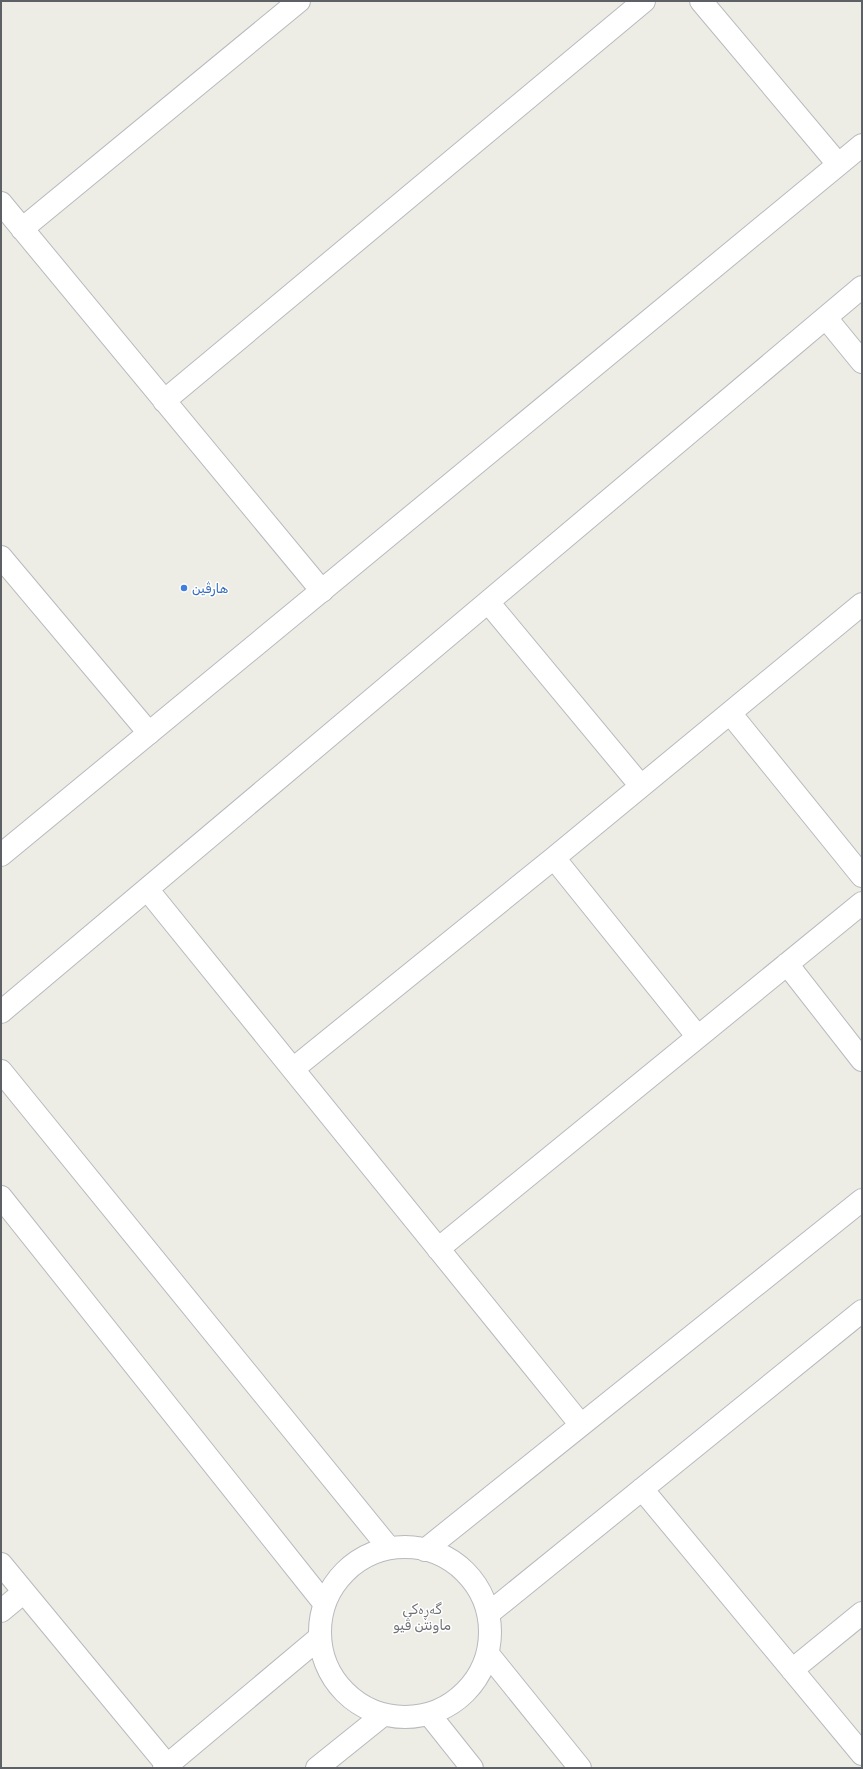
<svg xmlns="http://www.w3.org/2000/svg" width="863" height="1769" viewBox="0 0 863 1769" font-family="Rubik,'Noto Naskh Arabic',sans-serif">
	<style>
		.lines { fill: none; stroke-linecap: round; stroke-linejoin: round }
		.minor-casing { stroke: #b7babe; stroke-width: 24 }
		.tertiary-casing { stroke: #b7babe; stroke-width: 24 }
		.minor { stroke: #fff; stroke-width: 22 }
		.tertiary { stroke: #fff; stroke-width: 22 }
		.shop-dot { fill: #3f7fe0; stroke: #fff; stroke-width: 1.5 }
		.labels { text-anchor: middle; stroke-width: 3; stroke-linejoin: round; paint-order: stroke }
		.shop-label { font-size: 13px; fill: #366cbe; stroke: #fff; text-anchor: start }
		.neighbourhood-label { font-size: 14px; fill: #6e7176; stroke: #fff }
	</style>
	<rect width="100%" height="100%" fill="#eeede5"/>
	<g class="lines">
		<defs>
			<path id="minor" d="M701 1 838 164
				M1 203 322 591
				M22 229 299 1
				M826 318 862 362
				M164 401 644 1
				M1 557 149 733
				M488 602 640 785
				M730 713 862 876
				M554 858 698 1037
				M147 889 581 1425
				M787 964 862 1060
				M1 1012 862 287
				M293 1069 554 858 862 604
				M1 1071 389 1548
				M1 1197 324 1603
				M438 1249 862 903
				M642 1489 862 1754
				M320 1632a85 85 0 1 1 170 0a85 85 0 1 1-170 0Z
				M425 1550 862 1200
				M1 1564 167 1765
				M1 1611 24 1592
				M488 1614 862 1311
				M488 1654 580 1768
				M792 1670 862 1613
				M429 1714 472 1768
				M164 1768 319 1638
				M317 1768 383 1715"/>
			<path id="tertiary" d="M1 855 862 145"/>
		</defs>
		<use href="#minor" class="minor-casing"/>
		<use href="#tertiary" class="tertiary-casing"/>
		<use href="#minor" class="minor"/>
		<use href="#tertiary" class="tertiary"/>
	</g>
	<circle class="shop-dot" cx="184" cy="588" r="4"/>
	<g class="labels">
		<g class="shop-label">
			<text x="192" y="593">هارڤين</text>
		</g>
		<g class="neighbourhood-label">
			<text x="422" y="1614">گەڕەکی<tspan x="422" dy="16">ماونتن ڤیو</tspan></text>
		</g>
	</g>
	<rect width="863" height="1769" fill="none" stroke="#5d6064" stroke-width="4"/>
</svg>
